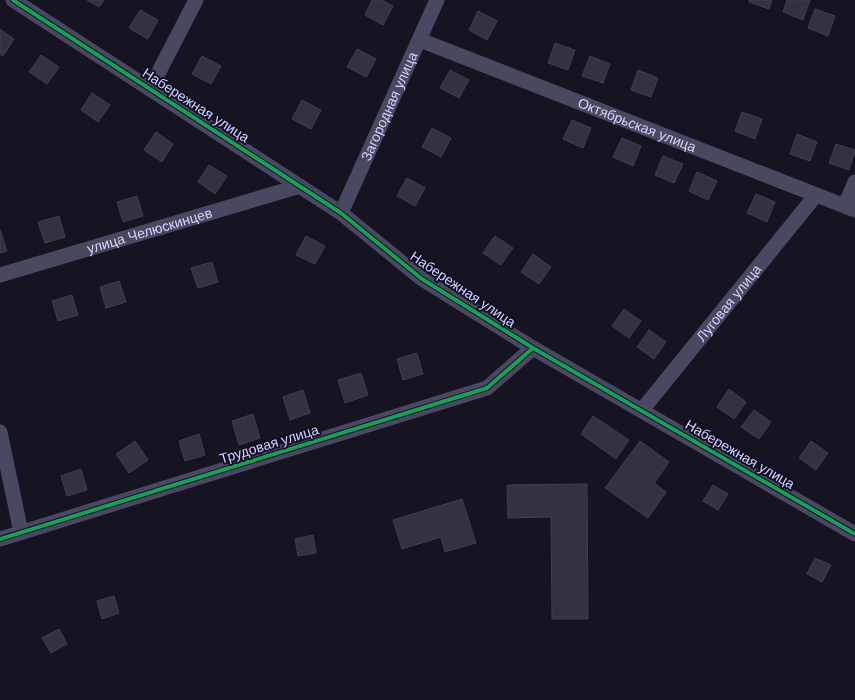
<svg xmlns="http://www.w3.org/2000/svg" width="855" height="700" viewBox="0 0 855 700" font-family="Helvetica,sans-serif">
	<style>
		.building { fill: #333242; stroke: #403e53 }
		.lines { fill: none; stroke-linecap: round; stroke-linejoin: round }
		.minor { stroke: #484961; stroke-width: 15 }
		.cycleway-casing { stroke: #110f25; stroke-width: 6 }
		.cycleway { stroke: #1a9f57; stroke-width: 4 }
		.labels { text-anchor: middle; stroke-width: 4; stroke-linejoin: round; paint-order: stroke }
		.street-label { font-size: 14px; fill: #d5d3ff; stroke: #110f25 }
	</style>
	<rect width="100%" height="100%" fill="#151420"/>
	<path class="building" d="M87 0H104L99 7Z
		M372 0H382L393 6 383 25 365 15Z
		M749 0H772L769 9 749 2Z
		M787 0H810L803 20 783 12Z
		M815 9 835 16 828 36 808 28Z
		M140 10 158 20 148 39 129 28Z
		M478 11 497 21 487 40 469 30Z
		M0 29 14 39 3 56 0 54Z
		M555 43 575 50 568 70 548 63Z
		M357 49 376 59 366 77 347 67Z
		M41 55 59 67 47 84 29 72Z
		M202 56 221 66 211 84 192 74Z
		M590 56 610 64 603 83 582 76Z
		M450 70 469 80 459 98 440 88Z
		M638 70 658 78 651 97 631 90Z
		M92 93 110 105 98 122 81 110Z
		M302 100 321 110 311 129 292 119Z
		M742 112 762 119 755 139 735 131Z
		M572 120 591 128 583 148 563 139Z
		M432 128 451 138 441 157 422 147Z
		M156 132 173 144 162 162 144 150Z
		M797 134 817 142 810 161 790 154Z
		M622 138 641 146 633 166 613 157Z
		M836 144 855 150 849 170 829 163Z
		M663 156 683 164 674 183 655 175Z
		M209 165 227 176 215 194 198 182Z
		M697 172 717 181 708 200 689 191Z
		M407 178 425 188 415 206 397 196Z
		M756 194 775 202 767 222 747 213Z
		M137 196 143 216 123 222 117 202Z
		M59 216 65 237 45 243 38 222Z
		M0 230 7 251 0 253Z
		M306 236 325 246 315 264 296 255Z
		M495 236 513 248 501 265 483 253Z
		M533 254 551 267 539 284 521 272Z
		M212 262 218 282 198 288 191 268Z
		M119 281 126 302 106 308 100 287Z
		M72 295 78 315 58 321 52 301Z
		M624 309 641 321 629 338 612 326Z
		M649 330 666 342 654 359 637 347Z
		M417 353 423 374 403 380 397 359Z
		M361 373 368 395 345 403 338 380Z
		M729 389 746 402 734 419 717 407Z
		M303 390 310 413 290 420 283 397Z
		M754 410 771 422 759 439 741 427Z
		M253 414 260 438 239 445 232 421Z
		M593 416 629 440 616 459 581 434Z
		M199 434 205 455 185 461 179 441Z
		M135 441 148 460 129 473 116 454Z
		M640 441 669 462 654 483 666 492 648 518 605 488Z
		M811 441 828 453 816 470 799 458Z
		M81 469 87 490 67 496 61 476Z
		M587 484 588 619H552L551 517 508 518 507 485Z
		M713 485 728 494 718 510 703 501Z
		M462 499 476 543 445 552 441 537 402 549 393 520Z
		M313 535 316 553 298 556 295 539Z
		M815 558 831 565 822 582 807 574Z
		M114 596 119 613 102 619 97 601Z
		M59 629 67 644 51 653 42 638Z"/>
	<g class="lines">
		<g class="minor">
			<path d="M13 0 341 213 422 279 533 348 855 534"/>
			<path id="s1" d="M420 40 855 210"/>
			<path d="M150 89 196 0"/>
			<path d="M845 206 855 182"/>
			<path id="s2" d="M341 213 437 0"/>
			<path id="s3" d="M0 275 300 186"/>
			<path id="s4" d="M642 410 816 195"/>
			<path d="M0 432 21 532"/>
			<path d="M0 539 487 388 533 348"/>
		</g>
		<defs>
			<path id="cycleway" d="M13 0 341 213 422 279 533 348 855 534
				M0 539 487 388 533 348"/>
		</defs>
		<use href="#cycleway" class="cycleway-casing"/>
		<use href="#cycleway" class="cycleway"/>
	</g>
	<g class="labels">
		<g class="street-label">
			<text transform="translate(196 105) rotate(33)" y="5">Набережная улица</text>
			<text dy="5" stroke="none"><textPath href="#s2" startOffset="117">Загородная улица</textPath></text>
			<text dy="5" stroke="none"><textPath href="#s1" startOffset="233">Октябрьская улица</textPath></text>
			<text dy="5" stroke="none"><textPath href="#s3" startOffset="156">улица Челюскинцев</textPath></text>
			<text transform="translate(463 289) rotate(34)" y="5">Набережная улица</text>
			<text dy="5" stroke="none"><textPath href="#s4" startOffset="138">Луговая улица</textPath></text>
			<text transform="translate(269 444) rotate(-17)" y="5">Трудовая улица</text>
			<text transform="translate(740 454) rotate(30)" y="5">Набережная улица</text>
		</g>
	</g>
</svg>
